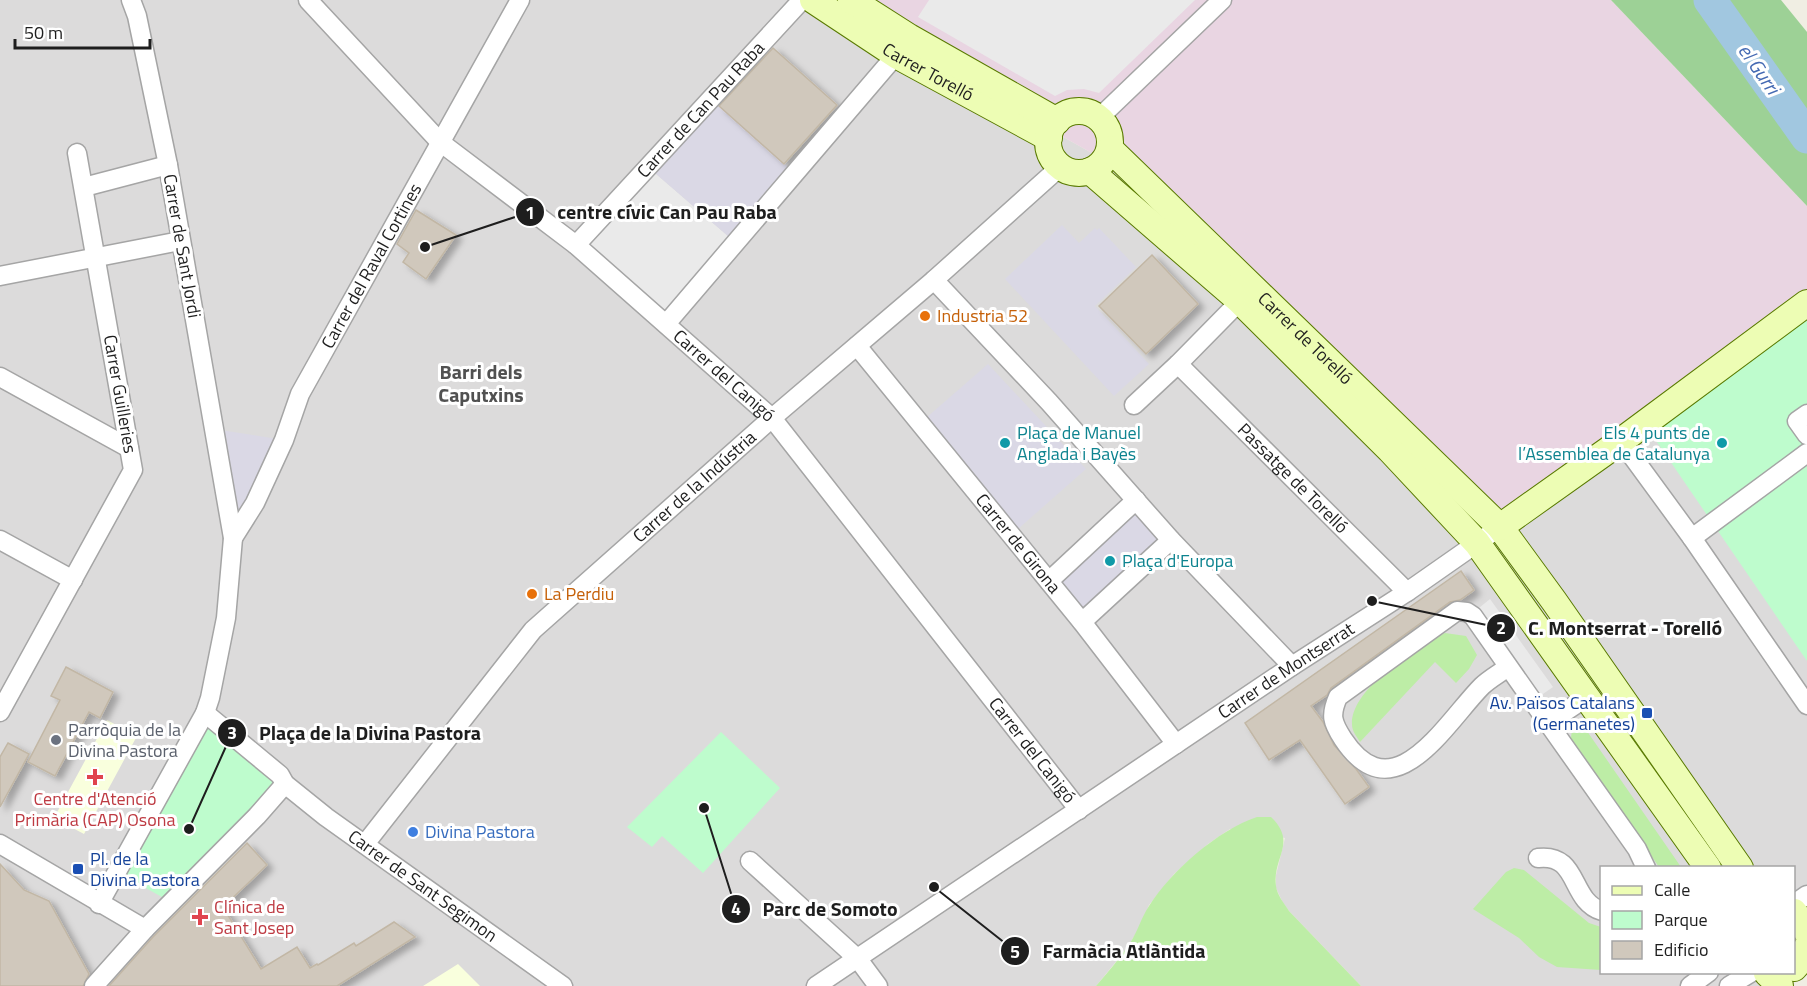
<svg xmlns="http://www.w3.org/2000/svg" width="1807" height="986" viewBox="0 0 1807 986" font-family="'Titillium Web',sans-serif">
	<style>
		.residential { fill: #dcdbdb; fill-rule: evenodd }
		.industrial { fill: #e9d5e2 }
		.education { fill: #f9ffdd }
		.grass { fill: #bdeda6 }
		.forest { fill: #9dd196 }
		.park { fill: #befccd }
		.parking { fill: #eaeaea }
		.plaza { fill: #dad8e5 }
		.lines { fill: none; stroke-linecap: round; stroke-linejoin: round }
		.river { stroke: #a1c7e0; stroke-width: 33 }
		.building { fill: #d0c8bc; stroke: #c2b7a5; stroke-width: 1.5; filter: url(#shadow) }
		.street-casing { stroke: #a5a5a5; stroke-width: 21 }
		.secondary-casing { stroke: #597a00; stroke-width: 28 }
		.street { stroke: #fff; stroke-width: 18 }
		.secondary { stroke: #edfdb4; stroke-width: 26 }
		.food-dot { fill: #e8710a; stroke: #fff; stroke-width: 2 }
		.culture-dot { fill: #0f9aa8; stroke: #fff; stroke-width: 2 }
		.transit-dot { fill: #1a4fb4; stroke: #fff; stroke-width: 2 }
		.worship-dot { fill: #6b7280; stroke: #fff; stroke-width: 2 }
		.health-dot { fill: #e0444e; stroke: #fff; stroke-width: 2 }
		.shop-dot { fill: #3f7fe0; stroke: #fff; stroke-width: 2 }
		.labels { text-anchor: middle; stroke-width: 6; stroke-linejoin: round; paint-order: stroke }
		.street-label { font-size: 18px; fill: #1e1e1e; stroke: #fff }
		.food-label { font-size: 18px; fill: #c56008; stroke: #fff; text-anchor: start }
		.culture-label { font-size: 18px; fill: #0d838f; stroke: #fff; text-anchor: start }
		.transit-label { font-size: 18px; fill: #164399; stroke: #fff; text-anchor: end }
		.worship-label { font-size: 18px; fill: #5b616d; stroke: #fff; text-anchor: start }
		.health-label { font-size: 18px; fill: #be3a42; stroke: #fff }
		.shop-label { font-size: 18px; fill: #366cbe; stroke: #fff; text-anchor: start }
		.water-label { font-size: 20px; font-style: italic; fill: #456ab3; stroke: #fff }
		.neighbourhood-label { font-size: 20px; font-weight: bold; fill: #515151; stroke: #fff }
		.leader { fill: none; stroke: #1e1e1e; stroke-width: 2 }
		.callout-dot { fill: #1e1e1e; stroke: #fff; stroke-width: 2 }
		.mark-label { font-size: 18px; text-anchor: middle; font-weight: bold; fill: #fff }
		.callout-label { font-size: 20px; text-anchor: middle; font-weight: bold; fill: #1e1e1e; stroke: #fff; stroke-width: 6; stroke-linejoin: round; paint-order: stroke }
	</style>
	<defs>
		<filter id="shadow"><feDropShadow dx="6" dy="4" stdDeviation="3" flood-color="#0004"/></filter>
	</defs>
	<rect width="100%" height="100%" fill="#f0eee3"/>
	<path class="residential" d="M0 0H833L901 46 1099 157 1486 536 1807 316V971L1780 986H1361L1289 911 1282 901 1276 888V875L1285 838 1230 829 1208 844 1174 874 1149 905 1139 929 1124 952 1096 986H0ZM1602 868H1794V972H1602Z"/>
	<path class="industrial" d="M833 0H1611L1807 206V316L1487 536 1099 157 901 46Z"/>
	<path class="education" d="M107 720 137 736 84 834 54 818Z
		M458 964 480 986H423Z"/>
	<path class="grass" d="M1445 633 1466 636 1477 655 1469 669 1456 683 1435 662 1360 742C1357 737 1352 731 1352 725 1350 689 1416 648 1445 633Z
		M1580 721 1681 867H1659L1580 752 1571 738 1572 729Z
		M1257 817H1271C1298 843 1272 857 1276 886 1277 895 1284 903 1289 911L1361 986H1096C1108 972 1120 958 1130 943 1138 931 1141 918 1149 906 1171 871 1218 830 1257 817Z
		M1514 868 1524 870 1589 923 1601 927V970L1557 967 1539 957 1519 938 1473 909 1506 872Z"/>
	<path class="forest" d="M1611 0H1781L1807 32V206Z"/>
	<path class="park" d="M1807 316V661L1646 426Z
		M208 721 278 782 162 897 122 875Z
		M721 732 780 788 703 873 662 836 652 847 627 827Z"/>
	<path class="parking" d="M929 0H1195L1099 93 1084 89 1067 90 1055 96 918 17Z
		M648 167 736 243 666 324 576 245Z
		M1490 599 1553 687 1530 703 1469 616Z"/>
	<path class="plaza" d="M711 99 796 174 736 243 648 167Z
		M1062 225 1079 243 1095 228 1097 230 1099 228 1136 267 1095 306 1149 364 1114 396 1005 279Z
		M988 364 1086 469 1018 529 926 418Z
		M214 429 284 440 233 538Z
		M1136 500 1171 540 1082 622 1049 581Z"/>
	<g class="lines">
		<path class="river" d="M1710 0 1807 137"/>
	</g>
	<path class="building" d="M773 48 837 105 784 164 719 106Z
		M416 210 456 235 426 279 403 262 409 253 397 244Z
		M1152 255 1198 304 1146 354 1099 306Z
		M1461 571 1474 590 1460 600 1450 602 1331 688 1327 695 1311 706 1323 722 1334 745 1356 769 1369 787 1345 804 1300 740 1269 760 1245 723Z
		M66 667 113 692 100 718 89 712 55 776 28 762 60 700 51 696Z
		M8 743 29 754 0 807V757Z
		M247 843 267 865 223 907 261 969 297 947 310 968 317 964 318 965 354 943 356 946 394 922 415 937 337 986H109L153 937Z
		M0 864 24 890 49 901 89 974 83 986H0Z"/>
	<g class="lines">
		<defs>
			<g id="street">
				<path id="s1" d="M308 0 440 142 576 245 772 418 1079 810"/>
				<path d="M1099 118 1222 0"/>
				<path d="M84 187 168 165"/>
				<path id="s2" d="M576 245 802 0"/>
				<path d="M0 276 180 241"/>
				<path d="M934 280 1049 402 1171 540 1292 666"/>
				<path d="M666 324 896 55"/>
				<path id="s3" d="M857 346 1082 622 1176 744"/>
				<path id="s4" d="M1178 364 1407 592"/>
				<path d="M0 377 129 448"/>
				<path d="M1134 405 1178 364 1240 301"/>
				<path d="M1807 414 1797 421 1807 435"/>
				<path d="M1621 441 1692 538 1807 705"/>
				<path id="s5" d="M233 538 255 503 284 440 300 394 520 0"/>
				<path d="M1692 538 1807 453"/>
				<path d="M0 540 73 580"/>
				<path d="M1049 581 1136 500"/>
				<path d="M1082 622 1171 540"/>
				<path d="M1508 667C1500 673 1489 679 1482 686 1446 722 1394 816 1343 739 1332 722 1330 715 1338 697L1457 611 1467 612 1473 616 1548 723 1587 697"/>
				<path d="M0 712 133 470 77 153"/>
				<path id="s6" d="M205 713 280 775 285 784 326 817 563 986"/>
				<path d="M1548 723 1637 849 1646 868"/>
				<path d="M0 844 145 929"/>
				<path id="s7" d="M365 844 533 630 772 418 934 280 1060 167"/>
				<path d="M1538 858C1580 853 1569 901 1602 911"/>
				<path d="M750 861 858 959 878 986"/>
				<path d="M99 904 205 713 210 698 226 618 233 538 168 165 137 16 131 0"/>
				<path d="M1794 904 1807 895"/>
				<path d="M94 986 145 929 257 816 285 784"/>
				<path id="s8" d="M816 986 1292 666 1407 592 1500 527"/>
				<path d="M1690 986 1709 972"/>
				<path d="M1729 986 1752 972"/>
			</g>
			<g id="secondary">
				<path id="s9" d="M813 0 896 55 1049 138"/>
				<path d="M851 0 909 37 1057 121"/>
				<circle cx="1079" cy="142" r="31"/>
				<path id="s10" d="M1110 149 1500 527 1554 601 1740 868"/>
				<path d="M1090 171 1240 301 1390 450 1477 543 1708 868"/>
				<path d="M1500 527 1621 441 1807 303"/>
				<path d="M1794 912 1802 922 1807 932"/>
				<path d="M1794 968 1802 959 1807 947"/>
				<path d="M1767 973 1780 986"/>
			</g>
		</defs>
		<use href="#street" class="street-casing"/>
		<use href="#secondary" class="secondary-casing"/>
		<use href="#street" class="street"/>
		<use href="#secondary" class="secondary"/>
	</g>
	<g class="food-dot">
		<circle cx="925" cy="316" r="6"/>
		<circle cx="532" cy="594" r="6"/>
	</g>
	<g class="culture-dot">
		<circle cx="1005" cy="443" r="6"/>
		<circle cx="1722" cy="443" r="6"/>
		<circle cx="1110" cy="561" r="6"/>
	</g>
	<g class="transit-dot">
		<rect x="1641" y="707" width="12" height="12" rx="3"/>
		<rect x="72" y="863" width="12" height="12" rx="3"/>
	</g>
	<circle class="worship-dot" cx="56" cy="740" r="6"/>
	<g class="health-dot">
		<path d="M92 768h6v6h6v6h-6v6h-6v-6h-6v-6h6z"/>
		<path d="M197 908h6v6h6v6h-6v6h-6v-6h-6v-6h6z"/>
	</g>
	<circle class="shop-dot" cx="413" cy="832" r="6"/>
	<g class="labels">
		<g class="street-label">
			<text dy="6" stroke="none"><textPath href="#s9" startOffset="136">Carrer Torelló</textPath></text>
			<text dy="6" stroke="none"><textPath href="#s2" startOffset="184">Carrer de Can Pau Raba</textPath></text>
			<text transform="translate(182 246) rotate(80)" y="6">Carrer de Sant Jordi</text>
			<text dy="6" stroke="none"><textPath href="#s5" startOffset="306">Carrer del Raval Cortines</textPath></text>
			<text dy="6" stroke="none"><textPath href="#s10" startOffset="272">Carrer de Torelló</textPath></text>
			<text dy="6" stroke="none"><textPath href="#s1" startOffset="562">Carrer del Canigó</textPath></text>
			<text transform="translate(120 394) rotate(80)" y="6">Carrer Guilleries</text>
			<text dy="6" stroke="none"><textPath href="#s4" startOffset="162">Passatge de Torelló</textPath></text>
			<text dy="6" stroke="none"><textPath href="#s7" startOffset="488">Carrer de la Indústria</textPath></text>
			<text dy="6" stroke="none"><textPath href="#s3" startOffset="255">Carrer de Girona</textPath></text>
			<text dy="6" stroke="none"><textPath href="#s8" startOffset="566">Carrer de Montserrat</textPath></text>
			<text dy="6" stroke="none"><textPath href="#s1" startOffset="1048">Carrer del Canigó</textPath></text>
			<text dy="6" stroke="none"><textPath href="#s6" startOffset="279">Carrer de Sant Segimon</textPath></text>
		</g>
		<g class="food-label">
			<text x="937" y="322">Industria 52</text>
			<text x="544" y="600">La Perdiu</text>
		</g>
		<g class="culture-label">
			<text x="1017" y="439">Plaça de Manuel<tspan x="1017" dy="21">Anglada i Bayès</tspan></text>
			<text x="1710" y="439" text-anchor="end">Els 4 punts de<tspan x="1710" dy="21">l’Assemblea de Catalunya</tspan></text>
			<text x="1122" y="567">Plaça d'Europa</text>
		</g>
		<g class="transit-label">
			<text x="1635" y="709">Av. Països Catalans<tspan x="1635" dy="21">(Germanetes)</tspan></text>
			<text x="90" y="865" text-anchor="start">Pl. de la<tspan x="90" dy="21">Divina Pastora</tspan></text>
		</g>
		<g class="worship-label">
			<text x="68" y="736">Parròquia de la<tspan x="68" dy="21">Divina Pastora</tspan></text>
		</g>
		<g class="health-label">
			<text x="95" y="805">Centre d'Atenció<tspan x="95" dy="21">Primària (CAP) Osona</tspan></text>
			<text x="214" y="913" text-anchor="start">Clínica de<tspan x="214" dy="21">Sant Josep</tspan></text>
		</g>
		<g class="shop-label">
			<text x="425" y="838">Divina Pastora</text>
		</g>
		<g class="water-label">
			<text transform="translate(1759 69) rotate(55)" y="7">el Gurri</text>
		</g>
		<g class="neighbourhood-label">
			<text x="481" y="379">Barri dels<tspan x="481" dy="23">Caputxins</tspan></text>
		</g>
	</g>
	<path class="leader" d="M425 247L530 212M1372 601L1501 628M189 829L232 733M704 808L736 909M934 887L1015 951"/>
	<g class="callout-dot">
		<circle cx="425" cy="247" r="6"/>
		<circle cx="1372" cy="601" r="6"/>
		<circle cx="189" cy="829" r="6"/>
		<circle cx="704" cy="808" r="6"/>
		<circle cx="934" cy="887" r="6"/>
		<circle cx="530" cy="212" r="15"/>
		<circle cx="1501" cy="628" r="15"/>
		<circle cx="232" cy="733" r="15"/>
		<circle cx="736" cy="909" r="15"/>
		<circle cx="1015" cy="951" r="15"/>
	</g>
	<g class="mark-label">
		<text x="530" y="219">1</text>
		<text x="1501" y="634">2</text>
		<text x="232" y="739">3</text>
		<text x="736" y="915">4</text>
		<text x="1015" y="958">5</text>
	</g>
	<g class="callout-label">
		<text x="667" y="219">centre cívic Can Pau Raba</text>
		<text x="1625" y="635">C. Montserrat - Torelló</text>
		<text x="370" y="740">Plaça de la Divina Pastora</text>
		<text x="830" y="916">Parc de Somoto</text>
		<text x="1124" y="958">Farmàcia Atlàntida</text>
	</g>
	<rect x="1600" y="866" width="195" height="108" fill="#ffffff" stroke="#a5a5a5" stroke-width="1.5"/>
	<rect x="1612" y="886" width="30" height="9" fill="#edfdb4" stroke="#a5a5a5" stroke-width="1.5"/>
	<text x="1654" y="896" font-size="18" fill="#1e1e1e">Calle</text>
	<rect x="1612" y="911" width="30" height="18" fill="#befccd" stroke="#a5a5a5" stroke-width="1.5"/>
	<text x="1654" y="926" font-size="18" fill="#1e1e1e">Parque</text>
	<rect x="1612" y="941" width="30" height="18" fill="#d0c8bc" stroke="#a5a5a5" stroke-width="1.5"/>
	<text x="1654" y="956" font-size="18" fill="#1e1e1e">Edificio</text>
	<path d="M15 39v9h135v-9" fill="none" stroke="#1e1e1e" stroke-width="3"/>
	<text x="24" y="39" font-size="18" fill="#1e1e1e" stroke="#ffffff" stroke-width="4.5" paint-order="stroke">50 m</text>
</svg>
